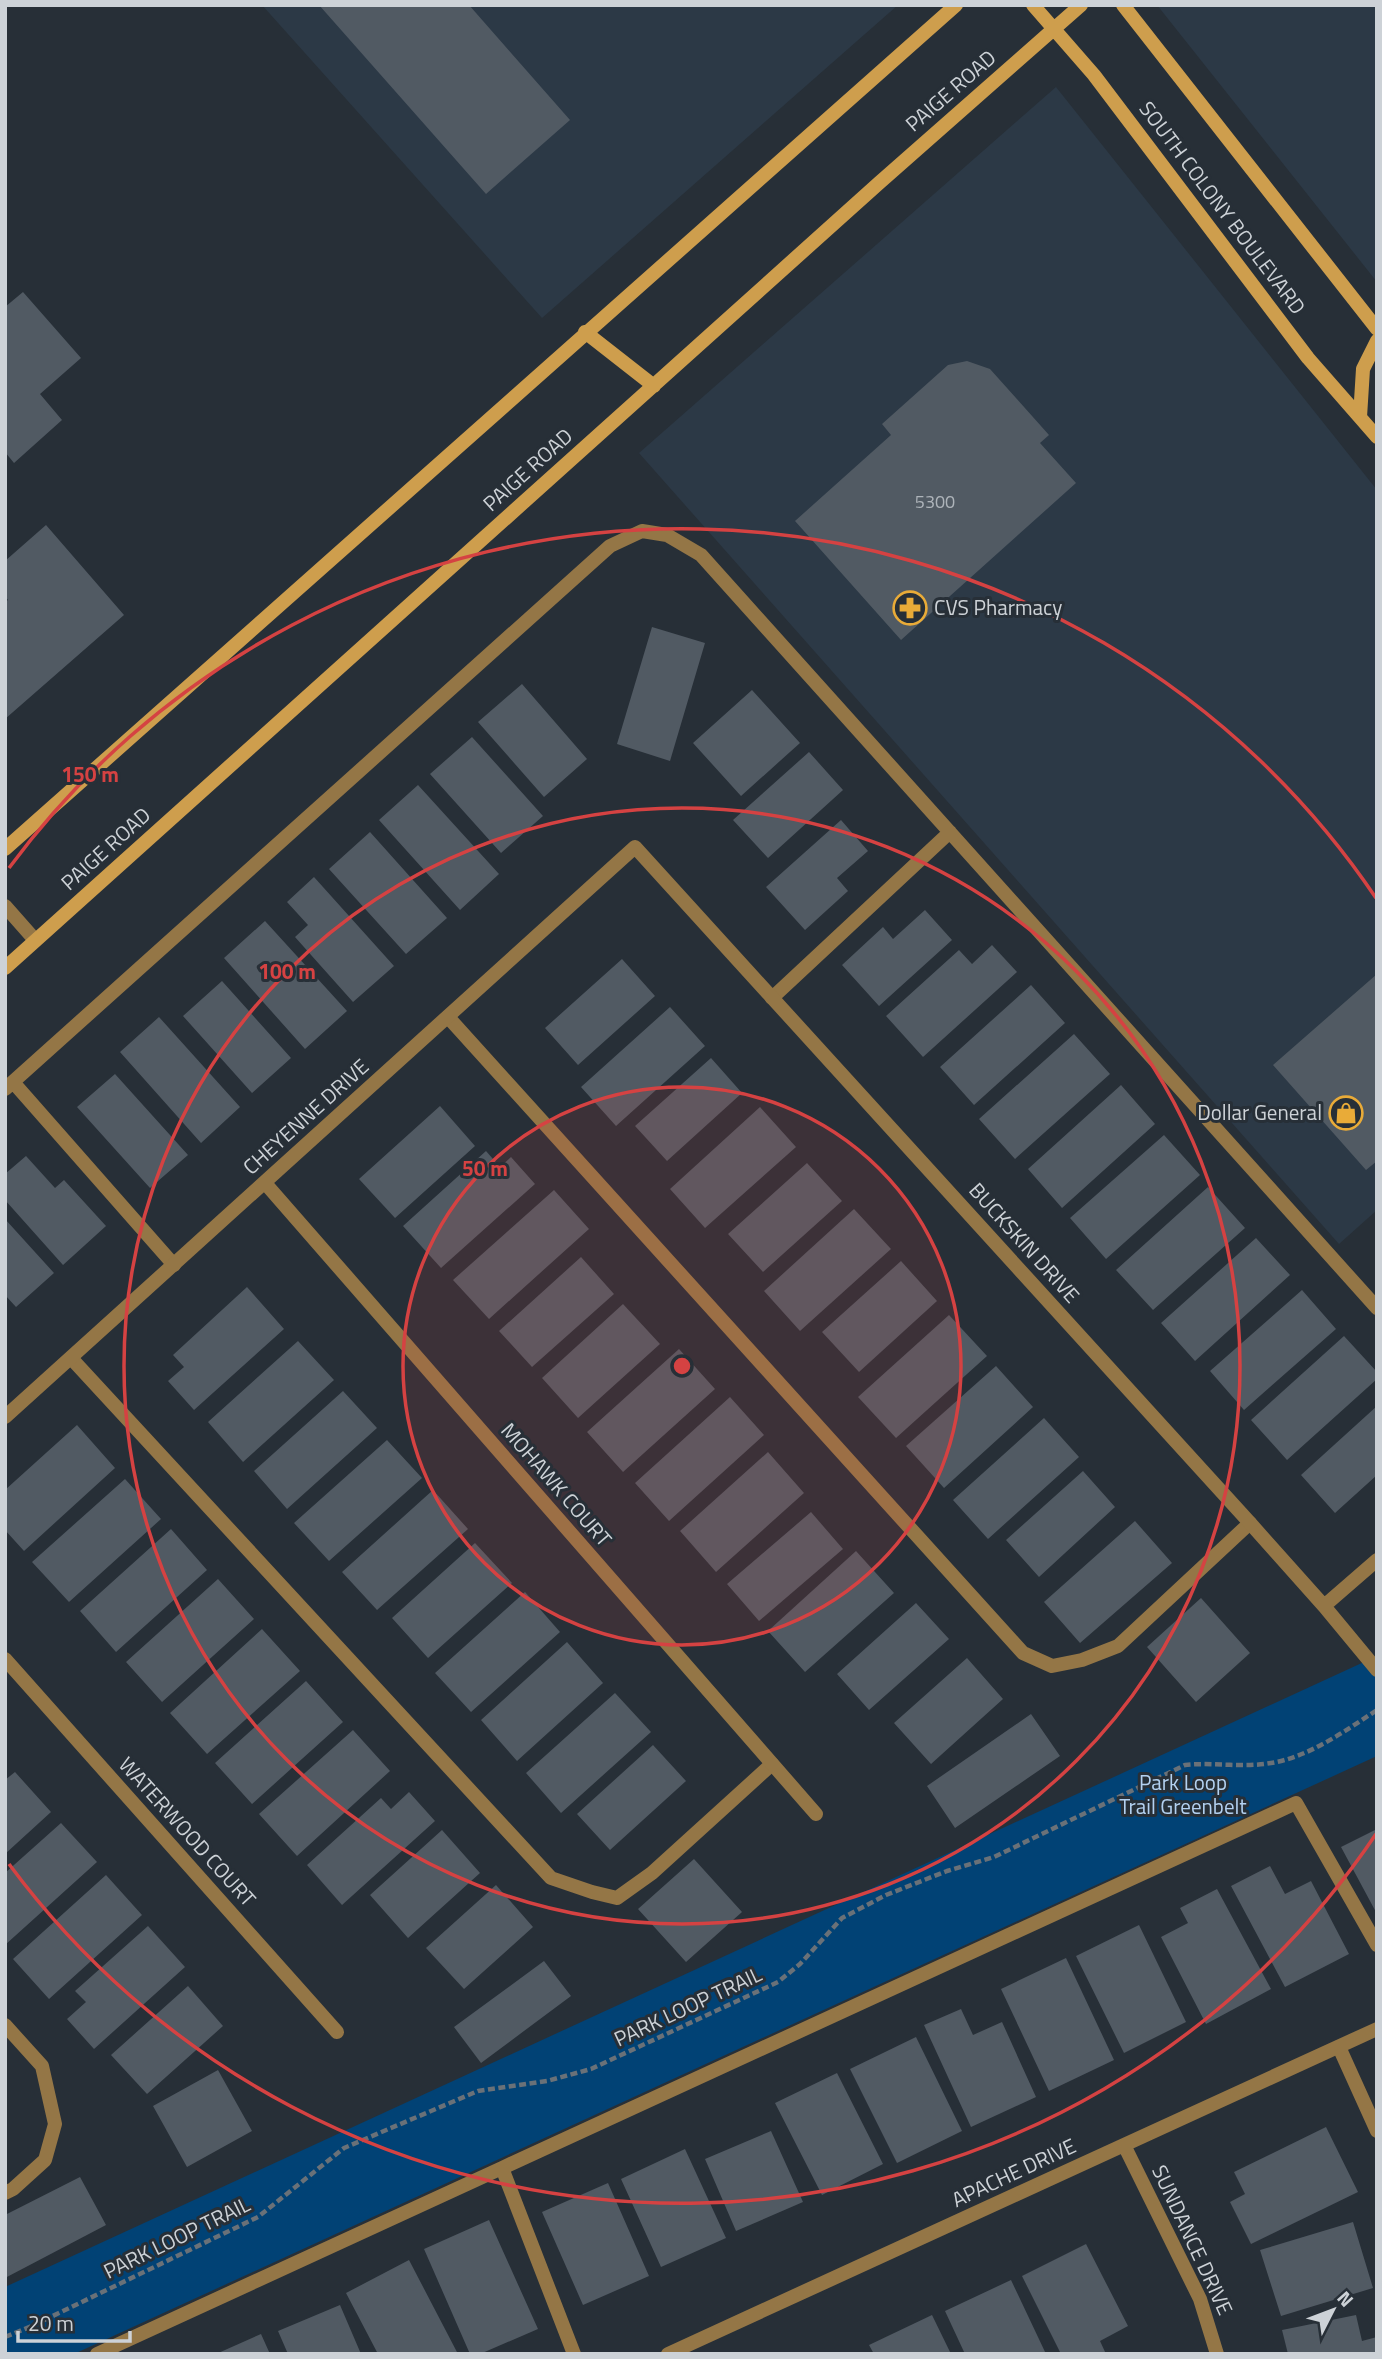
<svg xmlns="http://www.w3.org/2000/svg" width="1382" height="2359" viewBox="0 0 1382 2359" font-family="'Titillium Web',sans-serif">
	<style>
		.built { fill: #2c3946 }
		.green { fill: #014275 }
		.building { fill: #515a63 }
		.lines { fill: none; stroke-linecap: round; stroke-linejoin: round }
		.path { stroke: #6a7178; stroke-width: 4.5; stroke-dasharray: 7 3.5; stroke-linecap: butt }
		.lane { stroke: #947646; stroke-width: 14 }
		.street { stroke: #947646; stroke-width: 14 }
		.secondary { stroke: #ce9e4d; stroke-width: 14 }
		.ring { fill: none; stroke: #d54242; stroke-width: 3.5 }
		.labels { text-anchor: middle; stroke-width: 6; stroke-linejoin: round; paint-order: stroke }
		.number-label { font-size: 18px; fill: #aeb4ba }
		.street-label { font-size: 21px; fill: #cdd2d7; stroke: #272f37 }
		.poi-label { font-size: 21px; fill: #cdd2d7; stroke: #272f37; text-anchor: start }
		.park-label { font-size: 21px; fill: #b3d1f1; stroke: #272f37 }
		.centre { fill: #d54242; stroke: #272f37; stroke-width: 3.5 }
		.ring-label { font-size: 21px; text-anchor: middle; font-weight: bold; fill: #d54242; stroke: #272f37; stroke-width: 6; stroke-linejoin: round; paint-order: stroke }
	</style>
	<rect width="100%" height="100%" fill="#272f37"/>
	<path class="built" d="M262 5H898L542 318Z
		M1157 5H1377V282Z
		M1056 87 1377 490V1210L1339 1244 639 453Z"/>
	<path class="green" d="M1377 1656V1756L74 2354H5V2287Z"/>
	<path class="building" d="M319 5H469L570 120 486 194Z
		M23 292 81 358 40 394 62 420 14 463 5 452V307Z
		M967 361 990 369 1049 435 1040 443 1076 483 901 640 795 521 891 435 882 424 948 365Z
		M46 525 124 615 5 719V602L8 600 5 596V561Z
		M652 627 705 643 670 761 617 744Z
		M522 684 587 759 544 797 478 722Z
		M752 690 800 743 741 796 693 743Z
		M472 737 543 816 501 853 430 774Z
		M809 752 843 790 768 858 733 820Z
		M418 785 499 874 460 910 379 820Z
		M841 820 868 851 837 878 848 891 805 930 766 887Z
		M370 832 447 918 406 954 329 869Z
		M314 877 394 966 353 1002 295 937 308 925 287 902Z
		M925 910 952 940 879 1006 842 965 883 927 893 939Z
		M265 921 347 1011 305 1049 224 958Z
		M992 945 1017 972 923 1057 886 1016 959 950 972 964Z
		M622 959 655 996 578 1065 545 1028Z
		M1377 974V1161L1366 1170 1273 1065Z
		M222 981 291 1058 252 1093 183 1016Z
		M1031 985 1065 1023 974 1105 940 1067Z
		M670 1007 705 1046 616 1126 581 1087Z
		M159 1017 240 1107 201 1143 120 1052Z
		M1074 1034 1110 1074 1015 1159 979 1119Z
		M711 1058 742 1093 667 1161 635 1126Z
		M115 1074 188 1155 150 1188 77 1107Z
		M1121 1085 1155 1124 1062 1208 1028 1169Z
		M440 1106 475 1146 395 1218 359 1179Z
		M760 1107 796 1147 705 1228 670 1189Z
		M1164 1135 1200 1175 1106 1259 1070 1218Z
		M486 1151 500 1167 511 1157 535 1184 441 1268 403 1226Z
		M26 1156 55 1188 64 1180 106 1226 63 1265 5 1200V1174Z
		M807 1163 842 1201 763 1272 728 1234Z
		M1208 1187 1245 1228 1153 1310 1116 1270Z
		M554 1190 589 1229 489 1319 453 1280Z
		M854 1209 891 1249 800 1331 764 1291Z
		M5 1219 54 1273 16 1307 5 1295Z
		M1256 1238 1290 1275 1195 1361 1161 1323Z
		M581 1257 614 1294 532 1367 499 1331Z
		M901 1261 937 1301 859 1372 822 1332Z
		M247 1287 284 1329 194 1410 168 1381 184 1367 173 1355Z
		M1302 1290 1336 1329 1244 1410 1210 1371Z
		M623 1304 660 1344 578 1418 542 1378Z
		M949 1315 987 1356 896 1438 858 1397Z
		M1344 1336 1377 1372V1379L1287 1460 1251 1420Z
		M298 1341 334 1380 243 1462 208 1422Z
		M679 1349 715 1389 623 1472 587 1432Z
		M996 1366 1033 1407 944 1488 906 1446Z
		M343 1391 377 1428 287 1509 254 1471Z
		M730 1397 764 1435 669 1521 635 1483Z
		M1377 1406V1475L1335 1513 1301 1475Z
		M1044 1418 1079 1457 988 1539 953 1500Z
		M77 1425 115 1468 24 1551 5 1530V1490Z
		M387 1440 422 1478 329 1561 294 1523Z
		M768 1452 804 1493 716 1572 680 1531Z
		M1083 1471 1115 1507 1039 1577 1006 1540Z
		M125 1479 161 1519 69 1602 32 1562Z
		M433 1490 468 1529 377 1610 342 1572Z
		M811 1512 843 1549 759 1621 727 1584Z
		M1135 1521 1172 1563 1080 1643 1044 1602Z
		M171 1529 207 1570 116 1652 80 1611Z
		M475 1543 512 1583 428 1658 392 1618Z
		M856 1551 894 1593 805 1672 768 1631Z
		M218 1579 254 1619 162 1702 126 1662Z
		M525 1592 560 1632 471 1712 435 1673Z
		M1201 1598 1250 1653 1196 1702 1147 1647Z
		M916 1603 949 1639 869 1710 837 1674Z
		M262 1629 300 1671 207 1754 170 1713Z
		M567 1642 603 1683 517 1761 481 1720Z
		M967 1658 1003 1699 931 1764 894 1723Z
		M306 1681 343 1722 252 1804 215 1763Z
		M615 1693 651 1732 561 1813 526 1773Z
		M1031 1714 1060 1756 955 1828 927 1786Z
		M353 1730 390 1771 297 1856 259 1814Z
		M653 1745 686 1781 610 1850 577 1814Z
		M15 1772 51 1812 5 1854V1780Z
		M409 1792 435 1821 342 1905 307 1865 381 1798 391 1809Z
		M61 1823 97 1862 5 1945V1873Z
		M1377 1829V1914L1341 1847Z
		M442 1830 480 1873 408 1938 370 1895Z
		M694 1859 742 1912 686 1962 638 1909Z
		M1270 1866 1285 1894 1311 1881 1349 1954 1285 1987 1231 1886Z
		M106 1875 142 1915 49 1999 13 1959Z
		M496 1885 533 1927 464 1989 426 1948Z
		M1217 1889 1271 1989 1206 2024 1161 1937 1188 1923 1180 1908Z
		M1139 1925 1186 2022 1124 2053 1076 1956Z
		M148 1926 185 1967 94 2049 67 2019 86 2002 75 1991Z
		M1066 1958 1114 2060 1049 2091 1001 1989Z
		M544 1961 571 1996 481 2063 454 2027Z
		M188 1986 223 2026 147 2094 111 2055Z
		M961 2009 973 2035 1002 2022 1036 2097 971 2127 924 2025Z
		M916 2037 962 2131 897 2163 850 2069Z
		M218 2070 252 2131 187 2167 153 2106Z
		M837 2073 883 2164 822 2195 775 2103Z
		M1326 2127 1358 2192 1251 2244 1230 2202 1245 2194 1234 2172Z
		M771 2131 803 2202 736 2231 705 2159Z
		M685 2149 726 2238 661 2267 621 2179Z
		M80 2177 106 2225 5 2278V2215Z
		M608 2183 649 2276 583 2305 542 2212Z
		M489 2220 538 2329 480 2354H470L424 2249Z
		M1353 2222 1373 2288 1281 2316 1260 2250Z
		M1086 2244 1128 2326 1100 2341 1106 2354H1061L1022 2276Z
		M409 2260 458 2354H378L346 2293Z
		M1011 2280 1046 2354H965L945 2311Z
		M340 2305 361 2354H288L278 2331Z
		M932 2315 951 2354H874L869 2345Z
		M1356 2315 1362 2341 1377 2337V2354H1288L1282 2330Z
		M261 2334 270 2354H216Z"/>
	<g class="lines">
		<path class="path" d="M5 2337 32 2326 258 2217 344 2148 478 2091 547 2081 591 2069 778 1982 800 1964 842 1918 886 1895 947 1871 994 1857 1185 1765C1214 1762 1242 1768 1271 1763 1309 1757 1345 1731 1377 1710"/>
		<path class="lane" d="M772 998 950 832
			M448 1017 1023 1653 1052 1666 1082 1660 1118 1646 1250 1523
			M13 1082 174 1265
			M5 1089 610 546 642 531 667 535 701 555 1377 1308
			M71 1358 551 1878 592 1892 617 1898 652 1873 772 1764
			M5 2025 42 2066 55 2124 45 2160 13 2189 5 2193
			M1339 2047 1377 2131
			M502 2168 1296 1803 1377 1945
			M97 2354 502 2168 574 2354"/>
		<path class="street" d="M5 906 35 940
			M265 1183 816 1814
			M5 1417 635 847 1250 1523 1324 1606 1377 1670
			M1324 1606 1377 1560
			M5 1659 337 2032
			M1124 2145 1200 2299 1217 2354
			M668 2354 1377 2029"/>
		<path class="secondary" d="M1033 5 1094 75 1308 358 1377 437
			M1123 5 1377 329
			M585 332 654 386
			M1360 417 1363 369 1377 341
			M5 849 956 5
			M5 968 879 183 1081 5"/>
	</g>
	<circle cx="682" cy="1366" r="279" fill="#d54242" fill-opacity=".12"/>
	<g class="ring">
		<circle cx="682" cy="1366" r="279"/>
		<circle cx="682" cy="1366" r="558"/>
		<path d="M1376 1834A837 837 0 0 1 9 1864M9 868A837 837 0 0 1 1376 898"/>
	</g>
	<defs>
		<symbol id="pharmacy-ring" viewBox="-11 -11 22 22"><circle r="9.5" fill="#272f37" stroke="#e9ab38" stroke-width="1.5"/><path d="M-2-6h4v4h4v4h-4v4h-4v-4h-4v-4h4Z" fill="#e9ab38"/></symbol>
		<symbol id="shop-ring" viewBox="-11 -11 22 22"><circle r="9.5" fill="#272f37" stroke="#e9ab38" stroke-width="1.5"/><path d="M-5-2.5h2.3a2.7 3.5 0 0 1 5.4 0H5L5.5 6h-11ZM-1.5-2.5h3a1.5 2.3 0 0 0-3 0Z" fill="#e9ab38"/></symbol>
	</defs>
	<g fill-rule="evenodd">
		<use href="#pharmacy-ring" x="891" y="589" width="38" height="38"/>
		<use href="#shop-ring" x="1327" y="1094" width="38" height="38"/>
	</g>
	<g class="labels">
		<g class="number-label">
			<text x="935" y="508">5300</text>
		</g>
		<g class="street-label">
			<text transform="translate(951 91) rotate(-41)" y="7">PAIGE ROAD</text>
			<text transform="translate(1222 208) rotate(53)" y="7">SOUTH COLONY BOULEVARD</text>
			<text transform="translate(528 470) rotate(-42)" y="7">PAIGE ROAD</text>
			<text transform="translate(106 849) rotate(-42)" y="7">PAIGE ROAD</text>
			<text transform="translate(306 1117) rotate(-42)" y="7">CHEYENNE DRIVE</text>
			<text transform="translate(1024 1243) rotate(48)" y="7">BUCKSKIN DRIVE</text>
			<text transform="translate(556 1485) rotate(49)" y="7">MOHAWK COURT</text>
			<text transform="translate(187 1832) rotate(48)" y="7">WATERWOOD COURT</text>
			<text transform="translate(688 2007) rotate(-25)" y="7">PARK LOOP TRAIL</text>
			<text transform="translate(1014 2173) rotate(-25)" y="7">APACHE DRIVE</text>
			<text transform="translate(177 2238) rotate(-26)" y="7">PARK LOOP TRAIL</text>
			<text transform="translate(1192 2240) rotate(65)" y="7">SUNDANCE DRIVE</text>
		</g>
		<g class="poi-label">
			<text x="934" y="615">CVS Pharmacy</text>
			<text x="1322" y="1120" text-anchor="end">Dollar General</text>
		</g>
		<g class="park-label">
			<text x="1183" y="1790">Park Loop<tspan x="1183" dy="24">Trail Greenbelt</tspan></text>
		</g>
	</g>
	<circle cx="682" cy="1366" r="10" class="centre"/>
	<g class="ring-label">
		<text x="90" y="782">150 m</text>
		<text x="287" y="979">100 m</text>
		<text x="485" y="1176">50 m</text>
	</g>
	<rect width="1382" height="2359" fill="none" stroke="#cdd2d7" stroke-width="14"/>
	<g transform="translate(1333 2310) rotate(48)" stroke="#272f37" stroke-width="5" paint-order="stroke">
	<path d="M0-5L12 26L0 18L-12 26Z" fill="#cdd2d7"/>
	<text y="-10" font-size="19" font-weight="bold" text-anchor="middle" fill="#cdd2d7">N</text>
	</g>
	<path d="M18 2331v10h112v-10" fill="none" stroke="#cdd2d7" stroke-width="3.5"/>
	<text x="28" y="2331" font-size="21" fill="#cdd2d7" stroke="#272f37" stroke-width="5" paint-order="stroke">20 m</text>
</svg>
